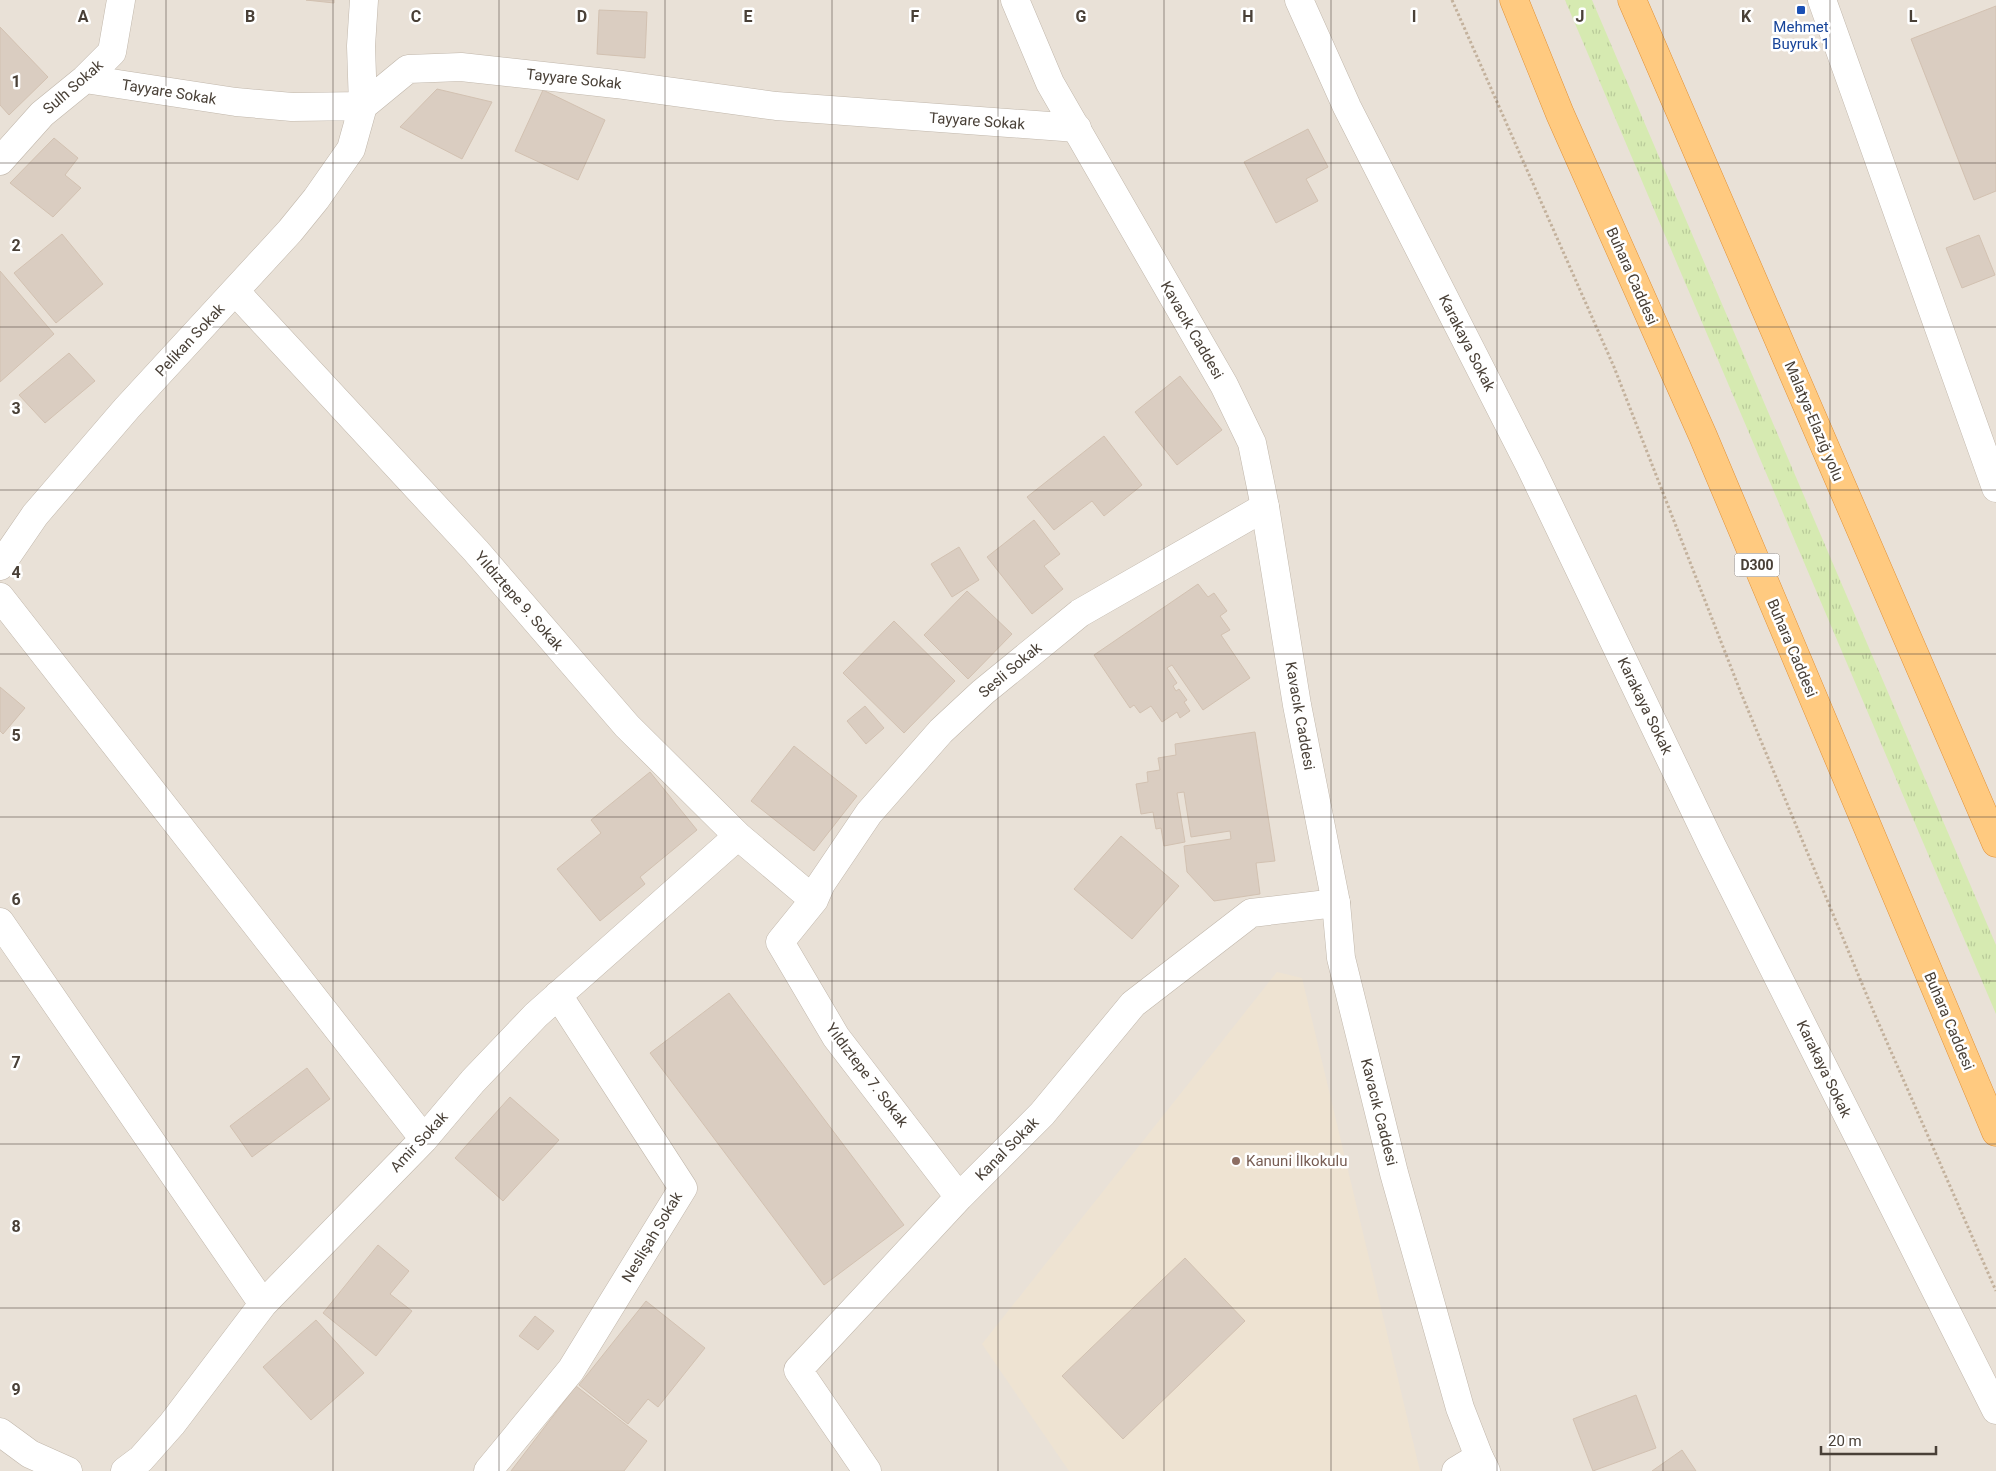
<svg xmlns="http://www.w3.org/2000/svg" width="1996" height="1471" viewBox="0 0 1996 1471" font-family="Roboto,sans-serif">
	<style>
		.residential { fill: #e9e1d7 }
		.education { fill: #eee3d2 }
		.grass { fill: url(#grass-tufts) }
		.building { fill: #dacdc1; stroke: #d2c1b1 }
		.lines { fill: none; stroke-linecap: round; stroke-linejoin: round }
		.minor-casing { stroke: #c1b7ab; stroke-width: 29 }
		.tertiary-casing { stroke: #c1b7ab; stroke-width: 29 }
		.trunk-casing { stroke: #e19136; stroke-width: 29 }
		.path { stroke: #c3b19c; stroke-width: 3; stroke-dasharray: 2.5 2.5; stroke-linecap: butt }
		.minor { stroke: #fff; stroke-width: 28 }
		.tertiary { stroke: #fff; stroke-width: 28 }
		.trunk { stroke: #ffca80; stroke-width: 28 }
		.grid { fill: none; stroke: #494037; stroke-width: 1; stroke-opacity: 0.55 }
		.transit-dot { fill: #1a4fb4; stroke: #fff; stroke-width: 2 }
		.education-dot { fill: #8d6e63; stroke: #fff; stroke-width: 2 }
		.labels { text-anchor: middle; stroke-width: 5; stroke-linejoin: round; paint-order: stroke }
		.shield { fill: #fff; stroke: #807973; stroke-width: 1 }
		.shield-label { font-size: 14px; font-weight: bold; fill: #494037 }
		.transit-label { font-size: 15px; fill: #164399; stroke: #fff }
		.street-label { font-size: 15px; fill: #494037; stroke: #fff }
		.education-label { font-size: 15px; fill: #785e54; stroke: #fff; text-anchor: start }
		.grid-label { font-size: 16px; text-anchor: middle; font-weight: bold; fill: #494037; stroke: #fff; stroke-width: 5; stroke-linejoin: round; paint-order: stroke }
	</style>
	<defs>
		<pattern id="grass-tufts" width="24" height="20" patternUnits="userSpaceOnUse" patternTransform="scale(1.25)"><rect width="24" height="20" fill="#d6eab1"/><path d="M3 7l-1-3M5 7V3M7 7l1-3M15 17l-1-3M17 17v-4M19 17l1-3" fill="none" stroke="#b9ca99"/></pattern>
	</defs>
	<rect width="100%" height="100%" fill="#f5f0e9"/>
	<path class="residential" d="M0 0H1996V1471H0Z"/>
	<path class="education" d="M1277 972 1302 978 1420 1471H1069L982 1344Z"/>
	<path class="grass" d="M1565 0H1592L1996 945V1014Z"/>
	<path class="building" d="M306 0H334V3Z
		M1996 6V191L1974 200 1911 39Z
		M599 10 647 12 645 58 597 54Z
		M0 27 48 77 9 115 0 105Z
		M437 89 492 102 462 159 400 127Z
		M543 90 605 120 578 180 515 151Z
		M1308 129 1328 167 1306 179 1318 201 1276 223 1244 162Z
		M54 138 78 158 65 175 81 188 53 217 10 183Z
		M62 234 103 284 56 323 14 273Z
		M1979 235 1995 275 1962 288 1946 248Z
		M0 271 54 334 0 382Z
		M69 353 95 381 45 423 19 395Z
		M1180 376 1222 430 1177 465 1135 412Z
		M1104 436 1142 485 1104 516 1092 501 1054 530 1027 497Z
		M1034 520 1060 554 1044 566 1063 589 1032 614 987 557Z
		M959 547 979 580 952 597 931 564Z
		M1198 584 1208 597 1214 593 1227 611 1220 616 1230 630 1221 635 1250 678 1203 710 1172 665 1167 668 1177 683 1173 686 1176 691 1179 689 1187 700 1184 702 1190 711 1180 718 1177 712 1162 722 1151 706 1140 713 1134 705 1130 708 1094 655Z
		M967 591 1012 634 968 679 924 635Z
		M894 621 955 681 904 733 843 673Z
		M0 687 25 708 3 734 0 731Z
		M865 706 884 728 866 744 847 721Z
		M1255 732 1275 861 1256 863 1260 894 1214 901 1187 872 1184 846 1231 839 1230 831 1191 837 1184 792 1177 793 1185 842 1164 846 1161 828 1156 829 1153 812 1141 814 1136 784 1148 782 1147 772 1160 770 1158 758 1176 755 1175 744Z
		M794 746 857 796 814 851 751 801Z
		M650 772 697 830 640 877 645 884 600 921 557 869 601 833 591 820Z
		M1121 836 1179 886 1132 939 1074 889Z
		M729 993 904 1225 824 1285 650 1053Z
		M307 1068 330 1099 252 1157 230 1126Z
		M510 1097 559 1140 503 1201 455 1158Z
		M378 1245 409 1271 390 1294 412 1311 376 1356 323 1313Z
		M1185 1258 1245 1321 1123 1439 1062 1376Z
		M646 1301 705 1348 658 1407 648 1399 628 1424 579 1385Z
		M535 1316 554 1331 538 1350 519 1336Z
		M316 1320 364 1373 311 1420 263 1367Z
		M576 1386 647 1441 624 1471H511Z
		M1636 1395 1656 1448 1593 1471 1573 1419Z
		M1682 1450 1696 1471H1652Z"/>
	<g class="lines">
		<defs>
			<path id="minor" d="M1299 0 1347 107 1530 466 1712 846 1996 1410
				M85 79 236 102 292 107 363 106 408 69 461 67 616 84 776 106 1077 128
				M0 161 42 114 85 79 112 52 121 0
				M235 291 476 551 627 726 738 836 814 900
				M0 566 35 515 127 408 290 231 316 199 351 149 363 106 361 46 364 0
				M0 597 424 1139
				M0 922 263 1304
				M959 1197 836 1037 780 942 814 900 821 884 869 813 941 731 983 692 1080 613 1265 507
				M0 1432 30 1454 68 1471
				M125 1471 141 1459 172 1424 263 1304 424 1139 473 1081 536 1015 738 836
				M488 1471 571 1370 683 1188 558 995
				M867 1471 798 1370 959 1197 1042 1114 1133 1004 1251 913 1336 903
				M1456 1471 1479 1457"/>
			<path id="tertiary" d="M1015 0 1050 83 1224 385 1252 443 1265 507 1297 705 1336 903 1341 958 1394 1173 1460 1408 1479 1457 1486 1471
				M1822 0 1996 488"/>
			<path id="trunk" d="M1514 0 1560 114 1703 436 1996 1132
				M1632 0 1996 843"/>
		</defs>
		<use href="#minor" class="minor-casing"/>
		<use href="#tertiary" class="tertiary-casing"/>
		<use href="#trunk" class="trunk-casing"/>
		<path class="path" d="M1452 0 1614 367 1741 693 1875 1015 1996 1291"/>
		<use href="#minor" class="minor"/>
		<use href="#tertiary" class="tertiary"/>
		<use href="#trunk" class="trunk"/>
	</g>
	<path class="grid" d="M166 0V1471M333 0V1471M499 0V1471M665 0V1471M832 0V1471M998 0V1471M1164 0V1471M1331 0V1471M1497 0V1471M1663 0V1471M1830 0V1471M0 163H1996M0 327H1996M0 490H1996M0 654H1996M0 817H1996M0 981H1996M0 1144H1996M0 1308H1996"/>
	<rect class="transit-dot" x="1796" y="5" width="10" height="10" rx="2.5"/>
	<circle class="education-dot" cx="1236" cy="1161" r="5"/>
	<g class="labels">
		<rect class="shield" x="1734.5" y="553.5" width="45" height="23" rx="4"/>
		<g class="shield-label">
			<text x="1757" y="570">D300</text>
		</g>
		<g class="transit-label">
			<text x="1801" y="32">Mehmet<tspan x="1801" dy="17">Buyruk 1</tspan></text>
		</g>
		<g class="street-label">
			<text transform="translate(574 79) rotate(6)" y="5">Tayyare Sokak</text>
			<text transform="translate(73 87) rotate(-41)" y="5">Sulh Sokak</text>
			<text transform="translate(169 92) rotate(9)" y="5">Tayyare Sokak</text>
			<text transform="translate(977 121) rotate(4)" y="5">Tayyare Sokak</text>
			<text transform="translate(1632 276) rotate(66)" y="5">Buhara Caddesi</text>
			<text transform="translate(1192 330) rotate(60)" y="5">Kavacık Caddesi</text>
			<text transform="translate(190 340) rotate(-47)" y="5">Pelikan Sokak</text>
			<text transform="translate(1467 343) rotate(63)" y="5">Karakaya Sokak</text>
			<text transform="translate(1814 421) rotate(67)" y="5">Malatya-Elazığ yolu</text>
			<text transform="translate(519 601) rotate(49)" y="5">Yıldıztepe 9. Sokak</text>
			<text transform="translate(1792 648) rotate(67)" y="5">Buhara Caddesi</text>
			<text transform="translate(1010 670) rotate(-40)" y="5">Sesli Sokak</text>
			<text transform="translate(1645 706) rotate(64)" y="5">Karakaya Sokak</text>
			<text transform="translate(1300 716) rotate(80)" y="5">Kavacık Caddesi</text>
			<text transform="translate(1949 1021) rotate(67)" y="5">Buhara Caddesi</text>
			<text transform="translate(1824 1069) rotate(64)" y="5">Karakaya Sokak</text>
			<text transform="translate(867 1075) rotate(53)" y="5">Yıldıztepe 7. Sokak</text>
			<text transform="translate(1379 1112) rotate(76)" y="5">Kavacık Caddesi</text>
			<text transform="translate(419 1142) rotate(-47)" y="5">Amir Sokak</text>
			<text transform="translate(1007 1149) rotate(-45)" y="5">Kanal Sokak</text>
			<text transform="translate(652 1237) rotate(-59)" y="5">Neslişah Sokak</text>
		</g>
		<g class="education-label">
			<text x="1246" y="1166">Kanuni İlkokulu</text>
		</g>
	</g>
	<g class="grid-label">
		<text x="83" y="22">A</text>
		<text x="250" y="22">B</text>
		<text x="416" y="22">C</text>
		<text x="582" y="22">D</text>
		<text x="748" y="22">E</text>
		<text x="915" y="22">F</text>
		<text x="1081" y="22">G</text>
		<text x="1248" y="22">H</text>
		<text x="1414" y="22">I</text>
		<text x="1580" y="22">J</text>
		<text x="1746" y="22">K</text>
		<text x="1913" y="22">L</text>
		<text x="16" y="87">1</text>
		<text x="16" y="251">2</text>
		<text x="16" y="414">3</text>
		<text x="16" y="578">4</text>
		<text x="16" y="741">5</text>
		<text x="16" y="905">6</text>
		<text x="16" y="1068">7</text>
		<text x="16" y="1232">8</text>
		<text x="16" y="1395">9</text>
	</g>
	<path d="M1821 1446v8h115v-8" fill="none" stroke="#494037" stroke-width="2.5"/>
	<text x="1828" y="1446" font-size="15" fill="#494037" stroke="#ffffff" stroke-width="4" paint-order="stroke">20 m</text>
</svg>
